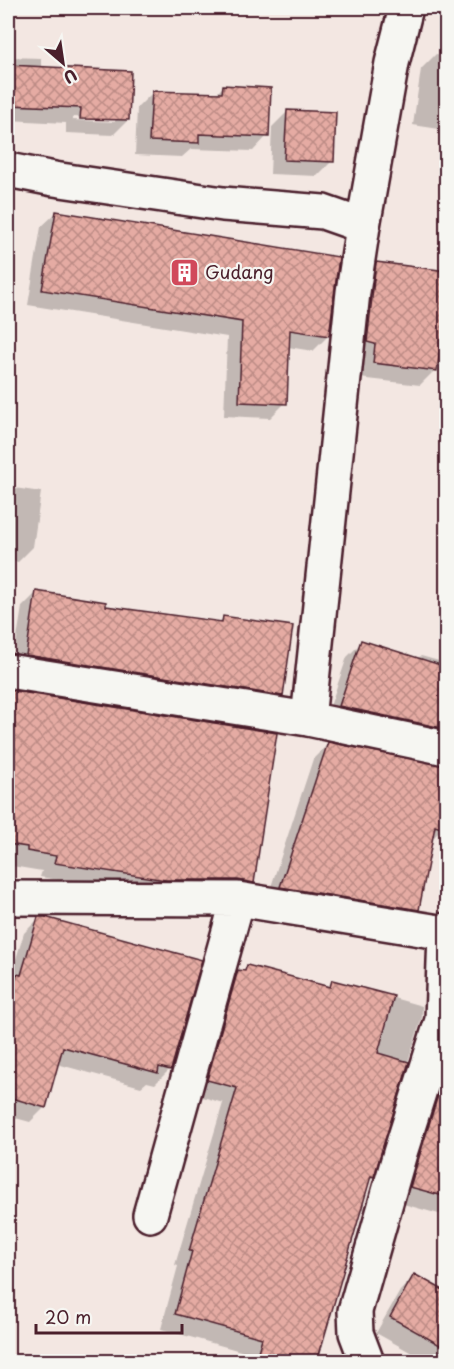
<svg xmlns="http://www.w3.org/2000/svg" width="454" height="1369" viewBox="0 0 454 1369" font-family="'Playpen Sans',sans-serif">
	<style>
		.shadow { fill: #0003; fill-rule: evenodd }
		.building { fill: url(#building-cross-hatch); stroke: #4a1f2b; stroke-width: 1.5 }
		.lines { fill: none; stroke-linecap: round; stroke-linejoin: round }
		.minor-casing { stroke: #4a1f2b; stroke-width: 38 }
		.minor { stroke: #f6f6f2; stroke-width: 33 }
		.labels { text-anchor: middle; stroke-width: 4.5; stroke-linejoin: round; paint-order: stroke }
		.poi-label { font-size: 18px; fill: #4a1f2b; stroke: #f6f6f2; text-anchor: start }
	</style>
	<defs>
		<pattern id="building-cross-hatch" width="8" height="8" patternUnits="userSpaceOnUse" patternTransform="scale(1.5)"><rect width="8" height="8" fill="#e5aba3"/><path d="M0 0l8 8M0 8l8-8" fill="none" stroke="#bc8b85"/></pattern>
	</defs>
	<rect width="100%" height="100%" fill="#f3e7e2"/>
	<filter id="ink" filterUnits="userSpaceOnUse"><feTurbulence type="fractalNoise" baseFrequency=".0167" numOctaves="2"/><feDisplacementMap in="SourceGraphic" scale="12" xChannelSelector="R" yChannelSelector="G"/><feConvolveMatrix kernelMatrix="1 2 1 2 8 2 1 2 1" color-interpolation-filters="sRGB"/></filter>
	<g filter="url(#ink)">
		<path class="shadow" d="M436 54 446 56V130L413 125 421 69Z
			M8 57 41 58V68L128 120 113 135 66 133V123L8 120ZM73 117 115 119V122L72 120Z
			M223 87 267 136 253 151 191 149 182 157 135 155 137 108 152 93 215 95Z
			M287 112 332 161 317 176 270 174 272 127Z
			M56 213 328 336 313 351 288 347 285 403 270 418 224 416 227 337 28 305 41 227Z
			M377 264 435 370 420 385 359 378 362 279Z
			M8 487 41 492 33 547 18 562 8 560Z
			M37 592 104 607 218 623 223 618 281 695 266 710 12 669 22 607Z
			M362 642 417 659 421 656 446 663V753L325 721 347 657Z
			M8 690 275 734 253 882 238 897 151 894 40 877 42 871 12 866 13 861H8Z
			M328 744 443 828 431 840 418 909 403 924 266 902 313 759Z
			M39 918 170 1069 155 1084 147 1082 141 1087 57 1064 45 1107 30 1122 8 1116V985L24 933Z
			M247 967 326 988 333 981 422 1006V1017L372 1176 368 1181 315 1362H245L248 1353 161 1329 178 1266 175 1265 223 1103 193 1094 223 986 238 971 242 972Z
			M446 1029V1216L396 1202Z
			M414 1276 446 1294V1362H428L376 1333 400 1291Z
			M8 1279H10L8 1297Z"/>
		<path class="building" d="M8 65 131 71 129 120 80 119 81 108 8 105Z
			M223 85 271 88 269 137 199 134V143L149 141 152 91 222 93Z
			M287 110 336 112 334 162 284 160Z
			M56 211 339 257 329 336 290 330 287 404 239 402 242 322 42 290Z
			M376 262 447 271V300L437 371 373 363 375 344 367 342Z
			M36 591 106 602V606L222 622 223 616 293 626 283 696 26 655Z
			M361 640 447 667V729L339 706Z
			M8 690 277 733 254 883 238 880H166L54 863 56 856 27 851V847L8 844Z
			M328 742 447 766V830L435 826 419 910 280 887Z
			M38 917H45L202 960 171 1070 159 1067 158 1073 63 1047 46 1108 8 1097V1006L17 974 21 975Z
			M247 965 330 987 332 980 394 996 378 1053 409 1062 374 1177 371 1176 317 1362H255L262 1338 175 1314 192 1251H189L237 1088 207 1080 238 970 245 971Z
			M445 1072H447V1197L410 1187Z
			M414 1274 447 1292V1349L390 1317Z"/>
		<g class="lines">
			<defs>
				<path id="minor" d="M8 170 54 179 223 204 323 212 363 226 353 292 308 719
					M363 226 392 63 406 8
					M8 671 308 719 446 748
					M8 898 238 899 445 933 446 930
					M150 1215 238 899
					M367 1362 356 1333 355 1311 400 1153 442 1020 445 933"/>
			</defs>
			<use href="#minor" class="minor-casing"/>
			<use href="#minor" class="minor"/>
		</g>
	</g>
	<defs>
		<symbol id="building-square" viewBox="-11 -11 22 22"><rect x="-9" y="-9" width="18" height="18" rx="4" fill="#d1495b" stroke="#f6f6f2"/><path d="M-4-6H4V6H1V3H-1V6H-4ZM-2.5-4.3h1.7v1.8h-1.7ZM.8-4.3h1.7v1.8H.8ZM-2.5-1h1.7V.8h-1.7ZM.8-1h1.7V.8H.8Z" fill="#fff"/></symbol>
	</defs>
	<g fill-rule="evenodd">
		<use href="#building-square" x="168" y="256" width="33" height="33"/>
	</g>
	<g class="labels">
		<g class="poi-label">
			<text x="205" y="279">Gudang</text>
		</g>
	</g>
	<rect width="454" height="1369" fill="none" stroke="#f6f6f2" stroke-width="30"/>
	<rect x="15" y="15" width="424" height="1339" fill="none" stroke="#4a1f2b" stroke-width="2" filter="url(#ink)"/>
	<g transform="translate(63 63) rotate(151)" stroke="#f6f6f2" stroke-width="4.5" paint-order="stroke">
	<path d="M0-4.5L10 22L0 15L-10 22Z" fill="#4a1f2b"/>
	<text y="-9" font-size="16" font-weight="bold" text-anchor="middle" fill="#4a1f2b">U</text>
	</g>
	<path d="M36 1324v9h146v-9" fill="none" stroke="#4a1f2b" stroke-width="3"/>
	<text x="45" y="1324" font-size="18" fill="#4a1f2b" stroke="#f6f6f2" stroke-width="4.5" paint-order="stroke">20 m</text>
</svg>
